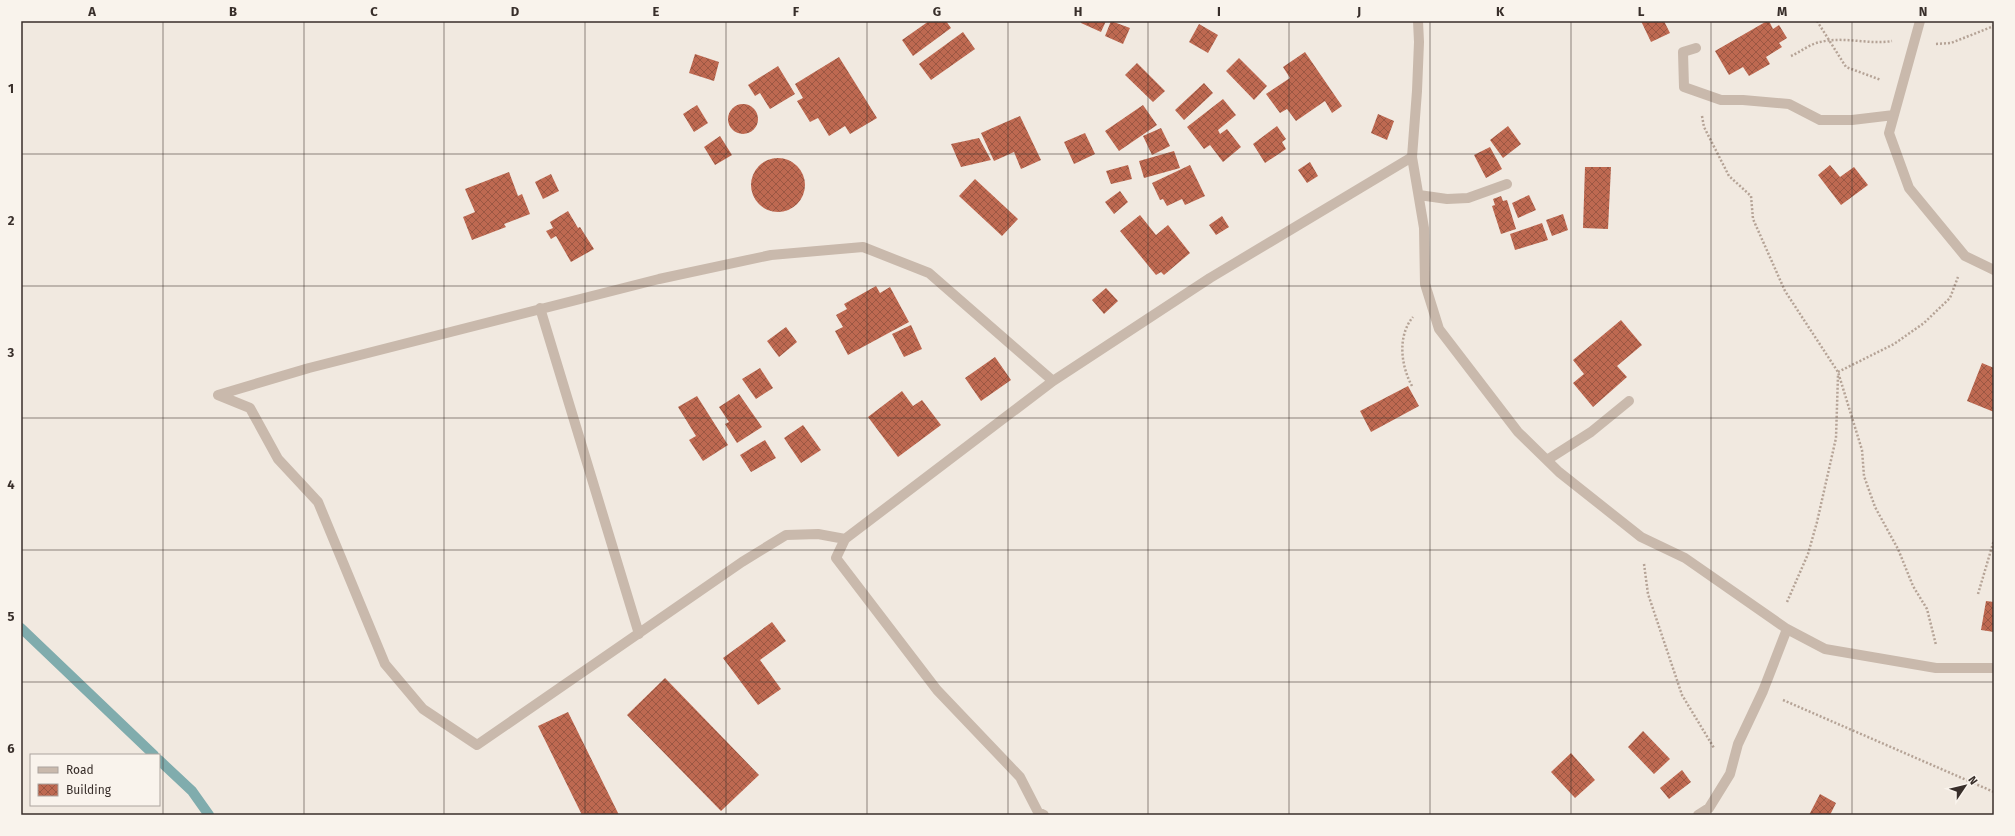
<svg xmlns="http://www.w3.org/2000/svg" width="2015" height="836" viewBox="0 0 2015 836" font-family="'Fira Sans',sans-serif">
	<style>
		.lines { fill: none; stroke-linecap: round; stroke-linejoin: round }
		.stream { stroke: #80acad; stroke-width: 10 }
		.building { fill: url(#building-cross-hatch) }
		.path { stroke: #b5a396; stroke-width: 2.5; stroke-dasharray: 2 2; stroke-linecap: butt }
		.minor { stroke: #c9b9ac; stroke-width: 10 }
		.grid { fill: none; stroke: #382e2a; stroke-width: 1; stroke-opacity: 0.55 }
		.neatline { fill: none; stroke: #382e2a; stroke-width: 1.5 }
		.grid-label { font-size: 13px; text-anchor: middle; font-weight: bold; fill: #382e2a }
	</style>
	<defs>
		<pattern id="building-cross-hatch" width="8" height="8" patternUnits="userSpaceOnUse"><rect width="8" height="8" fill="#be6951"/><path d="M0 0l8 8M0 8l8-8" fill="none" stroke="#9b5743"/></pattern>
	</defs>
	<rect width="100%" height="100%" fill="#f1e9e0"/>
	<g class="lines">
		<path class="stream" d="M21 628 154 755
			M159 760 192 791 209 815"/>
	</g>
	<path class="building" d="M929 21H946L951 28 913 56 902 40Z
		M1082 21H1106L1101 32 1081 23Z
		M1111 21 1130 28 1123 44 1105 36Z
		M1641 21H1664L1670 33 1651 42Z
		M1767 21H1769L1773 29 1779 25 1787 38 1779 43 1782 47 1766 57 1770 64 1749 76 1743 67 1729 75 1715 51Z
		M1199 24 1218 35 1208 53 1189 42Z
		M963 32 975 49 931 80 919 64Z
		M1305 52 1342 106 1332 113 1325 101 1296 121 1287 109 1280 113 1266 94 1290 78 1283 67Z
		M695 54 719 62 714 81 689 73Z
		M839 57 877 118 850 134 845 126 829 136 818 118 810 122 797 101 803 98 795 84Z
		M1239 58 1267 86 1254 100 1226 71Z
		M1137 63 1165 91 1153 102 1125 75Z
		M778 66 795 94 770 109 760 93 755 96 748 85Z
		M1204 83 1213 93 1184 120 1175 110Z
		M1223 99 1236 115 1218 130 1220 134 1227 129 1241 147 1223 162 1210 145 1204 149 1187 127Z
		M728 119a15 15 0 1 1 30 0a15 15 0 1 1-30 0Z
		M697 105 708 123 694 132 683 114Z
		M1143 105 1157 125 1119 151 1105 131Z
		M1378 114 1394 121 1387 140 1371 133Z
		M1020 116 1041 160 1021 169 1014 152 994 161 981 133Z
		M1277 126 1286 139 1282 142 1286 149 1265 163 1253 144Z
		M1508 126 1521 144 1503 158 1490 140Z
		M1161 128 1170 146 1152 155 1143 136Z
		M1085 133 1095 154 1074 164 1064 142Z
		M720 136 732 155 715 165 704 147Z
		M979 138 991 160 961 167 951 144Z
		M1490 147 1502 169 1486 178 1474 155Z
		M1174 151 1180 168 1144 178 1139 161Z
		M751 185a27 27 0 1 1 54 0a27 27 0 1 1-54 0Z
		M1310 162 1318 176 1307 183 1298 170Z
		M1128 165 1132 179 1111 184 1106 171Z
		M1190 165 1205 196 1185 205 1182 199 1167 206 1163 199 1160 200 1152 183Z
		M1830 165 1840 177 1854 167 1868 185 1841 205 1818 175Z
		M1585 167H1611L1608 229 1583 228Z
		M509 172 518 196 522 194 530 214 504 224 506 227 472 240 463 217 475 212 465 189Z
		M551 174 559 191 543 199 535 182Z
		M975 179 1018 219 1002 236 959 196Z
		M1120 191 1128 202 1114 214 1105 202Z
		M1529 195 1536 210 1518 218 1512 203Z
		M1501 196 1503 201 1507 200 1516 229 1501 234 1492 206 1495 205 1493 199Z
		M568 211 578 228 580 227 594 249 571 262 556 236 551 239 546 231 553 228 550 222Z
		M1563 214 1568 230 1552 236 1546 220Z
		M1140 215 1156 235 1168 225 1190 253 1164 275 1161 272 1156 275 1120 231Z
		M1222 216 1229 227 1216 235 1209 225Z
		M1542 223 1548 240 1515 250 1510 234Z
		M876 286 880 293 890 287 909 322 848 355 835 331 843 327 836 315 847 309 844 304Z
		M1106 288 1118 301 1104 314 1092 300Z
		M1621 320 1642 345 1617 366 1627 377 1593 407 1573 383 1584 374 1573 360Z
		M911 325 922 349 904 357 892 334Z
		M786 327 797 342 779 357 767 341Z
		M995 357 1011 380 981 401 965 378Z
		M1982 363 1994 368V412L1967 401Z
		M760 368 773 388 756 399 742 379Z
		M1408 386 1419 406 1371 432 1360 411Z
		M902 391 913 406 922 400 941 425 898 457 868 417Z
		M739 394 762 427 737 443 725 424 729 422 719 407Z
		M697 396 728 445 703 461 689 440 696 436 678 407Z
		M803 425 821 450 801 463 784 438Z
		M765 440 776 458 751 472 740 455Z
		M1986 601 1994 602V632L1981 630Z
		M772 622 786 641 760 660 781 689 758 705 723 658Z
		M665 678 759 775 721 811 627 715Z
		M568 712 619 815H582L538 726Z
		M1643 731 1670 759 1654 774 1628 747Z
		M1571 753 1595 780 1575 798 1551 772Z
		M1682 770 1691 782 1669 799 1660 788Z
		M1820 794 1836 803 1830 815H1809Z"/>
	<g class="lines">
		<path class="path" d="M1817 21 1846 67 1881 80
			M1936 44 1951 43 1994 26
			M1791 56C1800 52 1810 44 1820 42 1844 36 1869 45 1892 41
			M1702 116 1704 127 1729 176 1751 196 1753 219 1785 291 1838 372 1862 450 1864 476 1875 507 1898 549 1913 586 1927 609 1936 645
			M1838 372 1894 344 1924 323 1950 298 1958 277
			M1412 386C1401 366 1397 336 1413 317
			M1644 564 1648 594 1682 695 1714 748
			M1978 594 1994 540
			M1787 602 1808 554 1817 522 1836 438 1838 375
			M1783 700 1994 792"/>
		<path class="minor" d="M1418 21 1419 42 1417 91 1412 157 1424 228 1425 284 1439 329 1518 432 1559 472 1641 537 1685 558 1787 629 1825 649 1936 668H1994
			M1920 21 1889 133 1909 188 1965 256 1994 270
			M1696 48 1683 52 1684 87 1721 100H1743L1789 104 1820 120H1852L1894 115
			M1419 195 1447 199 1468 198 1507 184
			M540 308 639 634
			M1547 460 1591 432 1629 401
			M845 539 818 534 786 535 742 562 477 745 423 709 385 664 318 502 278 459 250 408 218 395 309 368 659 279 771 255 863 247 929 273 1053 381
			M1044 815 1038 812 1020 777 937 690 836 558 845 539 1053 381 1210 278 1412 157
			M1698 815 1709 808 1730 774 1738 744 1763 691 1787 629"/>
	</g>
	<path class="grid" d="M163 21V815M304 21V815M444 21V815M585 21V815M726 21V815M867 21V815M1008 21V815M1148 21V815M1289 21V815M1430 21V815M1571 21V815M1711 21V815M1852 21V815M21 154H1994M21 286H1994M21 418H1994M21 550H1994M21 682H1994"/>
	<rect width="2015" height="836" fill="none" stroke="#f9f3ec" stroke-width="44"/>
	<rect x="30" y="754" width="130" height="52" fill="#f9f3ec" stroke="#aca49e"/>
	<rect x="38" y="767" width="20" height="6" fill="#c9b9ac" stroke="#aca49e"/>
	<text x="66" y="774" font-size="12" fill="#382e2a">Road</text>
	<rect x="38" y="784" width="20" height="12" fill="url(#building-cross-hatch)" stroke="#aca49e"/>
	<text x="66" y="794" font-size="12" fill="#382e2a">Building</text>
	<g transform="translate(1965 786) rotate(55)" stroke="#f9f3ec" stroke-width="3" paint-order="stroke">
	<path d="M0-3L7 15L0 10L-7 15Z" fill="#382e2a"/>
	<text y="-6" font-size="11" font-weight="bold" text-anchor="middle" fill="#382e2a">N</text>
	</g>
	<rect x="22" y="22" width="1971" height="792" class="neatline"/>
	<g class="grid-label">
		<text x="92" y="16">A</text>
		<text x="233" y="16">B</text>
		<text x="374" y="16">C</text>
		<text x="515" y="16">D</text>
		<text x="656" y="16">E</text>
		<text x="796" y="16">F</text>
		<text x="937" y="16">G</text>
		<text x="1078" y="16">H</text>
		<text x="1219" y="16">I</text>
		<text x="1359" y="16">J</text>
		<text x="1500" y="16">K</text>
		<text x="1641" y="16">L</text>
		<text x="1782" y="16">M</text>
		<text x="1923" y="16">N</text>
		<text x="11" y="93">1</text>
		<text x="11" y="225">2</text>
		<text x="11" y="357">3</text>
		<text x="11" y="489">4</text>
		<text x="11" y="621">5</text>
		<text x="11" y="753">6</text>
	</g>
</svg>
